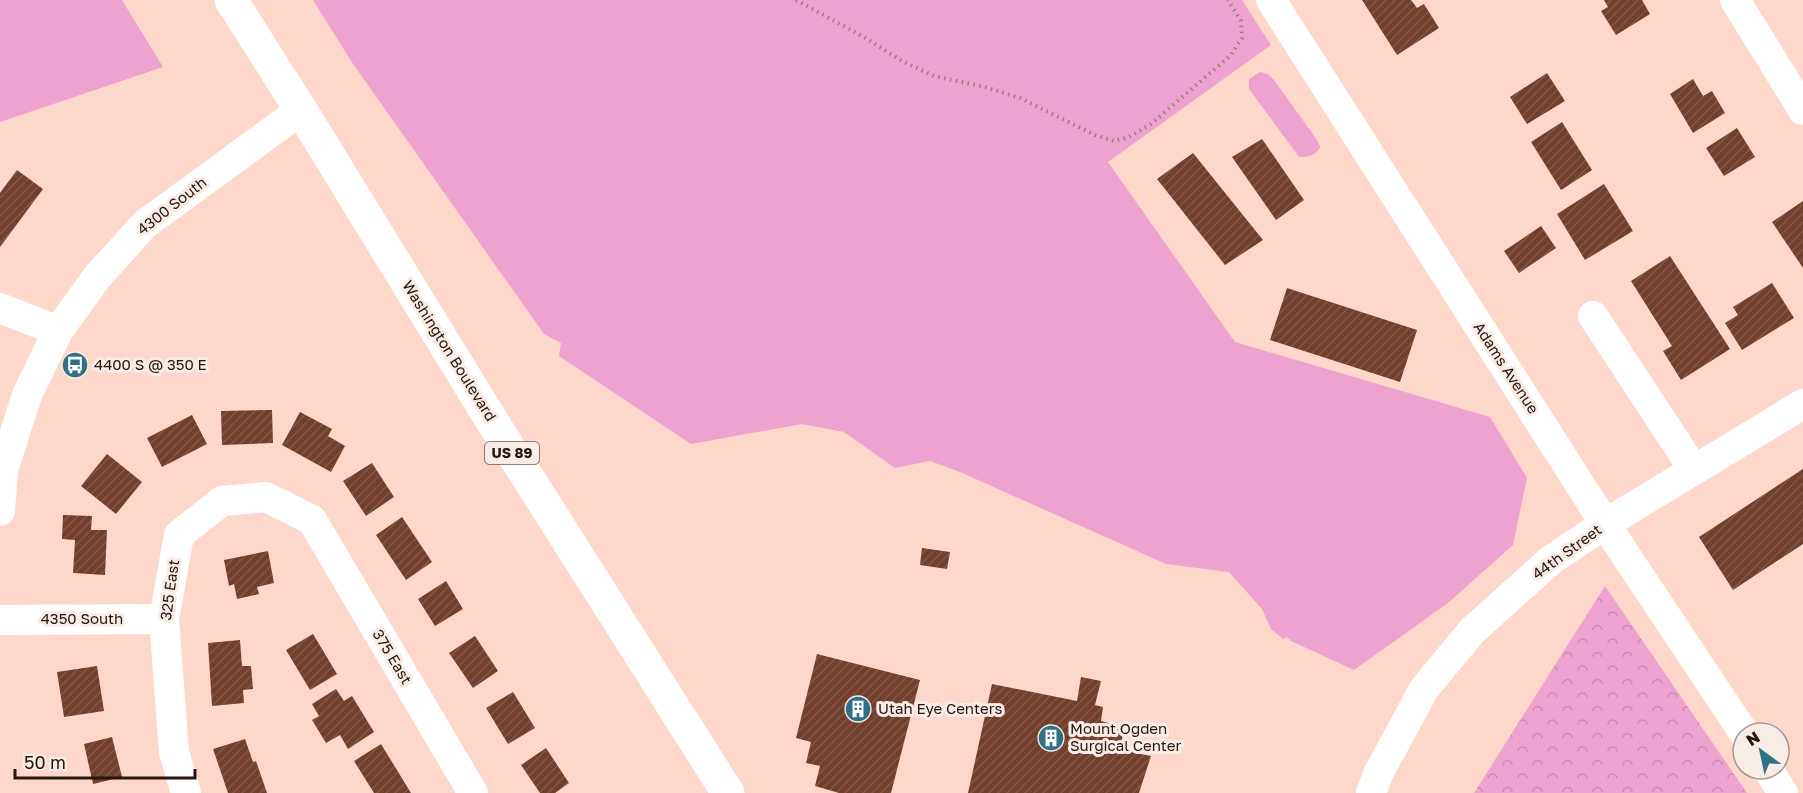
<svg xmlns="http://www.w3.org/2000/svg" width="1803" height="793" viewBox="0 0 1803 793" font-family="'Golos Text',sans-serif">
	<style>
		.green { fill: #eda2d0 }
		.forest { fill: url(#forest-crowns) }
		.building { fill: url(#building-hatch) }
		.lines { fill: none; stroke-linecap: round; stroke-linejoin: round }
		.path { stroke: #9d7f74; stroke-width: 4; stroke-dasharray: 1.5 4.5; stroke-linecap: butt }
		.minor { stroke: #fff; stroke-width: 30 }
		.major { stroke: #fff; stroke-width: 33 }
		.labels { text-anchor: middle; stroke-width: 6; stroke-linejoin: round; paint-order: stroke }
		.shield { fill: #f8ece7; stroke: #68564e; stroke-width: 1.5 }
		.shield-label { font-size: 14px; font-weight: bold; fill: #2a150d }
		.street-label { font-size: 15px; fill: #2a150d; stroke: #f8ece7 }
		.poi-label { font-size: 15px; fill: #2a150d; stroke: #f8ece7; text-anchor: start }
	</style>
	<defs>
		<pattern id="forest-crowns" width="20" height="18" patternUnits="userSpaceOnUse" patternTransform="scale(1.5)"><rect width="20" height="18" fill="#eda2d0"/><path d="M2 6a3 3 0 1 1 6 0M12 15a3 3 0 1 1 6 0" fill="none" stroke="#cb8bb1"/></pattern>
		<pattern id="building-hatch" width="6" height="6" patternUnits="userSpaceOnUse" patternTransform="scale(1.5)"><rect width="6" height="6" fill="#713f2c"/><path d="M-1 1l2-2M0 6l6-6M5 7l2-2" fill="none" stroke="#815748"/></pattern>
	</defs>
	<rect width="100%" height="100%" fill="#fdd8ca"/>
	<path class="green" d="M0 0H122L163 67 0 122Z
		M313 0H1242L1271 45 1108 162 1235 342 1490 417 1527 478 1513 545 1448 603 1354 670 1291 641 1287 637 1283 639 1271 629 1262 609 1229 572 1166 564 960 472 930 461 895 468 844 432 802 424 691 444 559 356 561 343 544 334 353 64Z
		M1260 72 1268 74 1274 80 1317 140 1320 147C1316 156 1308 157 1299 157L1249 89V79Z"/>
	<path class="forest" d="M1605 586 1747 793H1474Z"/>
	<path class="building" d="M1362 0H1411L1417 8 1424 4 1439 28 1397 55Z
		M1604 0H1642L1650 14 1616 35 1601 11 1608 7Z
		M1547 73 1565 101 1527 124 1510 97Z
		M1693 79 1703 96 1712 91 1725 113 1693 133 1670 94Z
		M1562 122 1592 170 1561 190 1531 142Z
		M1737 128 1755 157 1724 176 1706 148Z
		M1262 139 1304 200 1276 220 1232 157Z
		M1193 153 1263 240 1225 265 1157 179Z
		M17 170 43 189 0 247V193Z
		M1604 184 1633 231 1585 260 1557 214Z
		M1803 201V268L1772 222Z
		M1541 226 1556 248 1519 273 1504 251Z
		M1670 256 1730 349 1681 380 1663 351 1672 346 1631 281Z
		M1772 283 1794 318 1742 350 1725 323 1738 315 1733 307Z
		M1287 288 1417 330 1400 382 1270 340Z
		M272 410 273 443 222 445 221 411Z
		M300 412 332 429 328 436 345 446 331 472 282 445Z
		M192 415 207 444 162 467 147 438Z
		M107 454 142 482 116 514 81 486Z
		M372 463 394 497 366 516 343 481Z
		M1803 469V544L1733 590 1699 537Z
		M63 515 92 516 91 530H107L105 575 73 573 75 540 62 539Z
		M402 517 432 562 406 580 376 535Z
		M922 548 950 552 947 569 920 565Z
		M268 551 274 583 257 587 259 594 237 599 234 584 229 586 224 560Z
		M446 581 463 609 435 626 418 599Z
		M313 634 337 674 310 690 286 650Z
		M475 636 498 671 473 688 449 653Z
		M240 640 242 666H251L253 689 243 690 244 703 212 706 208 643Z
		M817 654 920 680 891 793H839L815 786 820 766 806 763 811 742 796 738Z
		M97 666 104 711 64 717 57 672Z
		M1081 677 1101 681 1095 705 1103 707 1101 721 1124 727 1120 750 1151 756 1139 793H968L992 684 1077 701Z
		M336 689 344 701 352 696 374 732 348 749 340 735 326 743 312 720 319 716 312 704Z
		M513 692 535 728 508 744 486 708Z
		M112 737 122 777 93 784 84 744Z
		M245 739 253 762 256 761 267 793H228L213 749Z
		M381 744 411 793H374L354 761Z
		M546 748 569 783 555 793H540L521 765Z"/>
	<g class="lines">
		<path class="path" d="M796 0 864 37 902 61 934 76 985 87 1020 98 1095 135 1114 141 1129 137 1151 124 1231 55 1242 38 1241 21 1228 0"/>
		<path class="minor" d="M1271 0 1605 524 1744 733
			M1735 0 1803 110
			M0 308 58 331
			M1593 316 1694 470
			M0 511 3 470 27 395 58 331 97 277 145 224 301 110
			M0 620 164 619
			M1768 769 1783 793
			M186 793 174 752 164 619 179 535 222 501 266 497 312 520 473 793
			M1371 793 1378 774 1424 689 1472 631 1551 560 1605 524 1803 404"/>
		<path class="major" d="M231 0 301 110 492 421 728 793"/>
	</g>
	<defs>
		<symbol id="bus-disc" viewBox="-11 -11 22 22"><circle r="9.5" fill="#307084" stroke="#f8ece7"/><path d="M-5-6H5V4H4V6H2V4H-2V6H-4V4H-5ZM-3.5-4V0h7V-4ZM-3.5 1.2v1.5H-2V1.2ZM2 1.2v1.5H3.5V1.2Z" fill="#fff"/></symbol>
		<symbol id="building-disc" viewBox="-11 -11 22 22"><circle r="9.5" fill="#307084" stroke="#f8ece7"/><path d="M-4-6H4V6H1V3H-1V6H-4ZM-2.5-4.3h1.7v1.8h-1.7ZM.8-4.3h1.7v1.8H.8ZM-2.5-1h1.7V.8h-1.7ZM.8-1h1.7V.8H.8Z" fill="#fff"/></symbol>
	</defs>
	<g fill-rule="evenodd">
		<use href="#bus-disc" x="60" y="350" width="30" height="30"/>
		<use href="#building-disc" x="843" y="694" width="30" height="30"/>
		<use href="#building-disc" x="1036" y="723" width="30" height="30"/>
	</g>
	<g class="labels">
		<rect class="shield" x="485" y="442" width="54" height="22" rx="4.5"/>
		<g class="shield-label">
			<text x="512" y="458">US 89</text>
		</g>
		<g class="street-label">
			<text transform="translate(172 206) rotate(-38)" y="5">4300 South</text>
			<text transform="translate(449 351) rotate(58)" y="5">Washington Boulevard</text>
			<text transform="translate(1506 368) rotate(57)" y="5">Adams Avenue</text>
			<text transform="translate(1567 552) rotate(-36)" y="5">44th Street</text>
			<text transform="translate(170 590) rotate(-82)" y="5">325 East</text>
			<text x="82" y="624">4350 South</text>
			<text transform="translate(392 657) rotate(59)" y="5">375 East</text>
		</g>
		<g class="poi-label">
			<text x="94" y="370">4400 S @ 350 E</text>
			<text x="878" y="714">Utah Eye Centers</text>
			<text x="1070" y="734">Mount Ogden<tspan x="1070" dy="17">Surgical Center</tspan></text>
		</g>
	</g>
	<g transform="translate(1761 751) rotate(327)"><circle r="28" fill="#f8ece7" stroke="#a69690" stroke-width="1.5"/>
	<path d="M0-4.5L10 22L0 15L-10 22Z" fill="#307084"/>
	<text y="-9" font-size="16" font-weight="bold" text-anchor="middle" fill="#2a150d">N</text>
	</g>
	<path d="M15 769v9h180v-9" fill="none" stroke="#2a150d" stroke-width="3"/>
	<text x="24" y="769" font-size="18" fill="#2a150d" stroke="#f8ece7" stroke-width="4.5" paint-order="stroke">50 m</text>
</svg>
